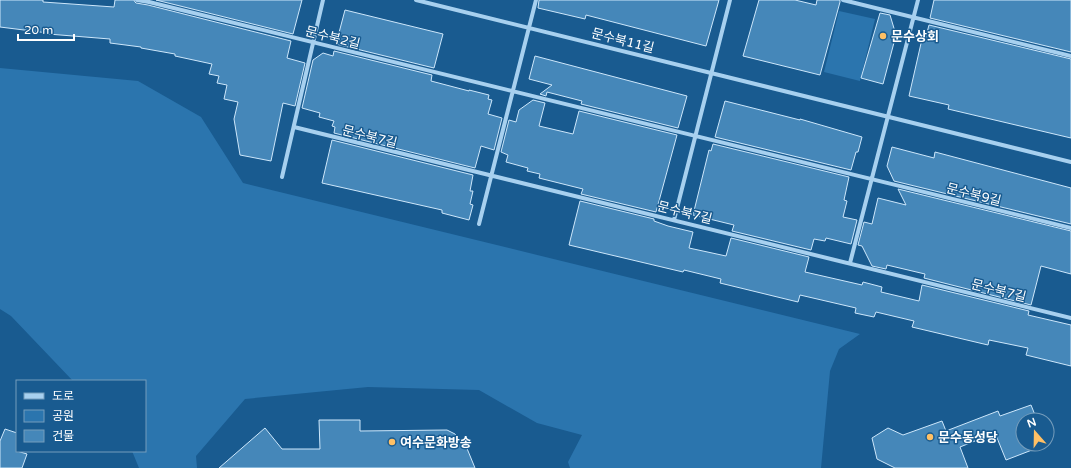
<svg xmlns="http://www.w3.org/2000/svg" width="1071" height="468" viewBox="0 0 1071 468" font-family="'Varela Round','Noto Sans KR',sans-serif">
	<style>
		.green { fill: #2b75ae }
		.building { fill: #4587b9; stroke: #cde7fb }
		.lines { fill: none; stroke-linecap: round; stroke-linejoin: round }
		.minor { stroke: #a7d0ef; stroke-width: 4 }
		.poi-dot { fill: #ffc065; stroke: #195b90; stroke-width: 1.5 }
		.labels { text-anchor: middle; stroke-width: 3; stroke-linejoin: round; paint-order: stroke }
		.poi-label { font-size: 13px; font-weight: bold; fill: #fff; stroke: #195b90; text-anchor: start }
		.street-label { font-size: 13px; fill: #fff; stroke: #195b90 }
	</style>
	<rect width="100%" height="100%" fill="#195b90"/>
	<path class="green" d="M839 11 875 19 860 81 824 72Z
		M0 68 138 81 201 117 243 183 860 334 839 349 830 371 821 468H570L568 462 582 435 537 423 479 390 368 387 245 399 196 456 197 468H139L132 451H145V381H73L11 316 0 309Z"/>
	<path class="building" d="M0 0H43V2L114 7 115 0H134L135 2 136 3 148 5 291 41 287 58 305 63 295 106 283 103 271 161 240 155 234 119 238 102 224 99 227 85 217 83 219 76 209 74 212 64 175 56V54L141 48V47L110 43V39L48 34V33L0 27Z
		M156 0H302L293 34Z
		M539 0H719L706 46 586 15 585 19 538 8Z
		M759 0H795L816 5 817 0H840V2L820 75 743 56Z
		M934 0H1071V52L930 18Z
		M345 10 443 34 434 68 336 44Z
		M880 13 890 15 896 35 883 84 861 78Z
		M929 25 1071 59V138L948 109 949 105 909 96 922 39 925 40Z
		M334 51 432 75 431 81 469 91V90L489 95 488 99 492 100 488 114 502 118 494 150 481 146 475 168 334 133 335 127 332 126 334 121 319 117 320 113 302 108 313 60 323 53 333 56Z
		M535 56 687 96 678 128 581 104 582 101 547 92 546 96 540 94 552 85 529 79Z
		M533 100 545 103 539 126 573 134 579 111 677 135 656 212 581 194 583 189 539 178 540 174 527 171 528 168 506 162 508 155 501 152 509 120 516 122 519 110Z
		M725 101 800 120V119L862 137 858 152H856L851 170 715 137Z
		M332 140 473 175 470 191H473L470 204 473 205 469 220 442 213V210L322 183Z
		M713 144 849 177 844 200 847 201 843 217 857 220 851 244 826 238 825 241 814 239 811 250 732 231 734 225 693 215 709 150 711 151Z
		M892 147 934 158 935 152 1071 188V224L894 181 887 166Z
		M898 189 1071 231V274L1041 266 1031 305 924 278 925 274 887 265 886 269 872 266 862 246 858 245 864 222 872 224 878 198 906 205Z
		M580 201 654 219V221L668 226 693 232 689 248 726 256 731 238 809 257 805 272 862 285 863 282 882 287 881 292 919 301 922 285 1029 311 1028 315 1071 325V366L1026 355 1028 348 989 340 988 345 912 327 914 321 876 312 874 317 855 313 856 308 800 295 798 302 720 283 721 279 684 270 683 272 569 245Z
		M1031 405 1037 420H1023V444H1045V445L1006 460 995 433 960 447 968 468H895L877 459 872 438 888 428 903 435 942 421 946 431 998 411 1000 416Z
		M319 420H360V431L447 430 455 434 466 446 475 468H219L265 428 282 449H320Z
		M5 429 17 433V451L27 454 22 468H0V441Z"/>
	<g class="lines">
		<path class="minor" d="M137 0 149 2 1071 228
			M416 0 1071 162
			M843 0 1071 56
			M294 127 1071 318
			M282 177 323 0
			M674 220 730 0
			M479 224 536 0
			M850 263 918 0"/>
	</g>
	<g class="poi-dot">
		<circle cx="883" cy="36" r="4"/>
		<circle cx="930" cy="437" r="4"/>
		<circle cx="392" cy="442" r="4"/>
	</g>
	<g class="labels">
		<g class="poi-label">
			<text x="891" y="41">문수상회</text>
			<text x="938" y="442">문수동성당</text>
			<text x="400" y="447">여수문화방송</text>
		</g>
		<g class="street-label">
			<text transform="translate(333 37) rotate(14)" y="5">문수북2길</text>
			<text transform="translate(623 40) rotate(14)" y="5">문수북11길</text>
			<text transform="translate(370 136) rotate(14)" y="5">문수북7길</text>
			<text transform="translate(974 194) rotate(14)" y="5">문수북9길</text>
			<text transform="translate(685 212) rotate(14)" y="5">문수북7길</text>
			<text transform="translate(999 290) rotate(14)" y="5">문수북7길</text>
		</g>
	</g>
	<rect x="16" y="380" width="130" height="72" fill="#195b90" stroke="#759dbc"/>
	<rect x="24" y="393" width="20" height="6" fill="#a7d0ef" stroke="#759dbc"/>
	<text x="52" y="400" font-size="12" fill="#ffffff">도로</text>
	<rect x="24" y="410" width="20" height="12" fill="#2b75ae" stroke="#759dbc"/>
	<text x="52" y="420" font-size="12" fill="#ffffff">공원</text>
	<rect x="24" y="430" width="20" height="12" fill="#4587b9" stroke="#759dbc"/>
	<text x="52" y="440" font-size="12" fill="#ffffff">건물</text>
	<g transform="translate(1035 432) rotate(340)"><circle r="19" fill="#195b90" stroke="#759dbc"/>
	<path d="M0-3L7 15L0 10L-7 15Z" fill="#ffc065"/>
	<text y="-6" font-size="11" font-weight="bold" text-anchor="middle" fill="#ffffff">N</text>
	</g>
	<path d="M18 34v6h56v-6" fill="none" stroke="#ffffff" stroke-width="2"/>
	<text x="24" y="34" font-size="12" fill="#ffffff" stroke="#195b90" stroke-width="3" paint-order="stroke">20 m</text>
</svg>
